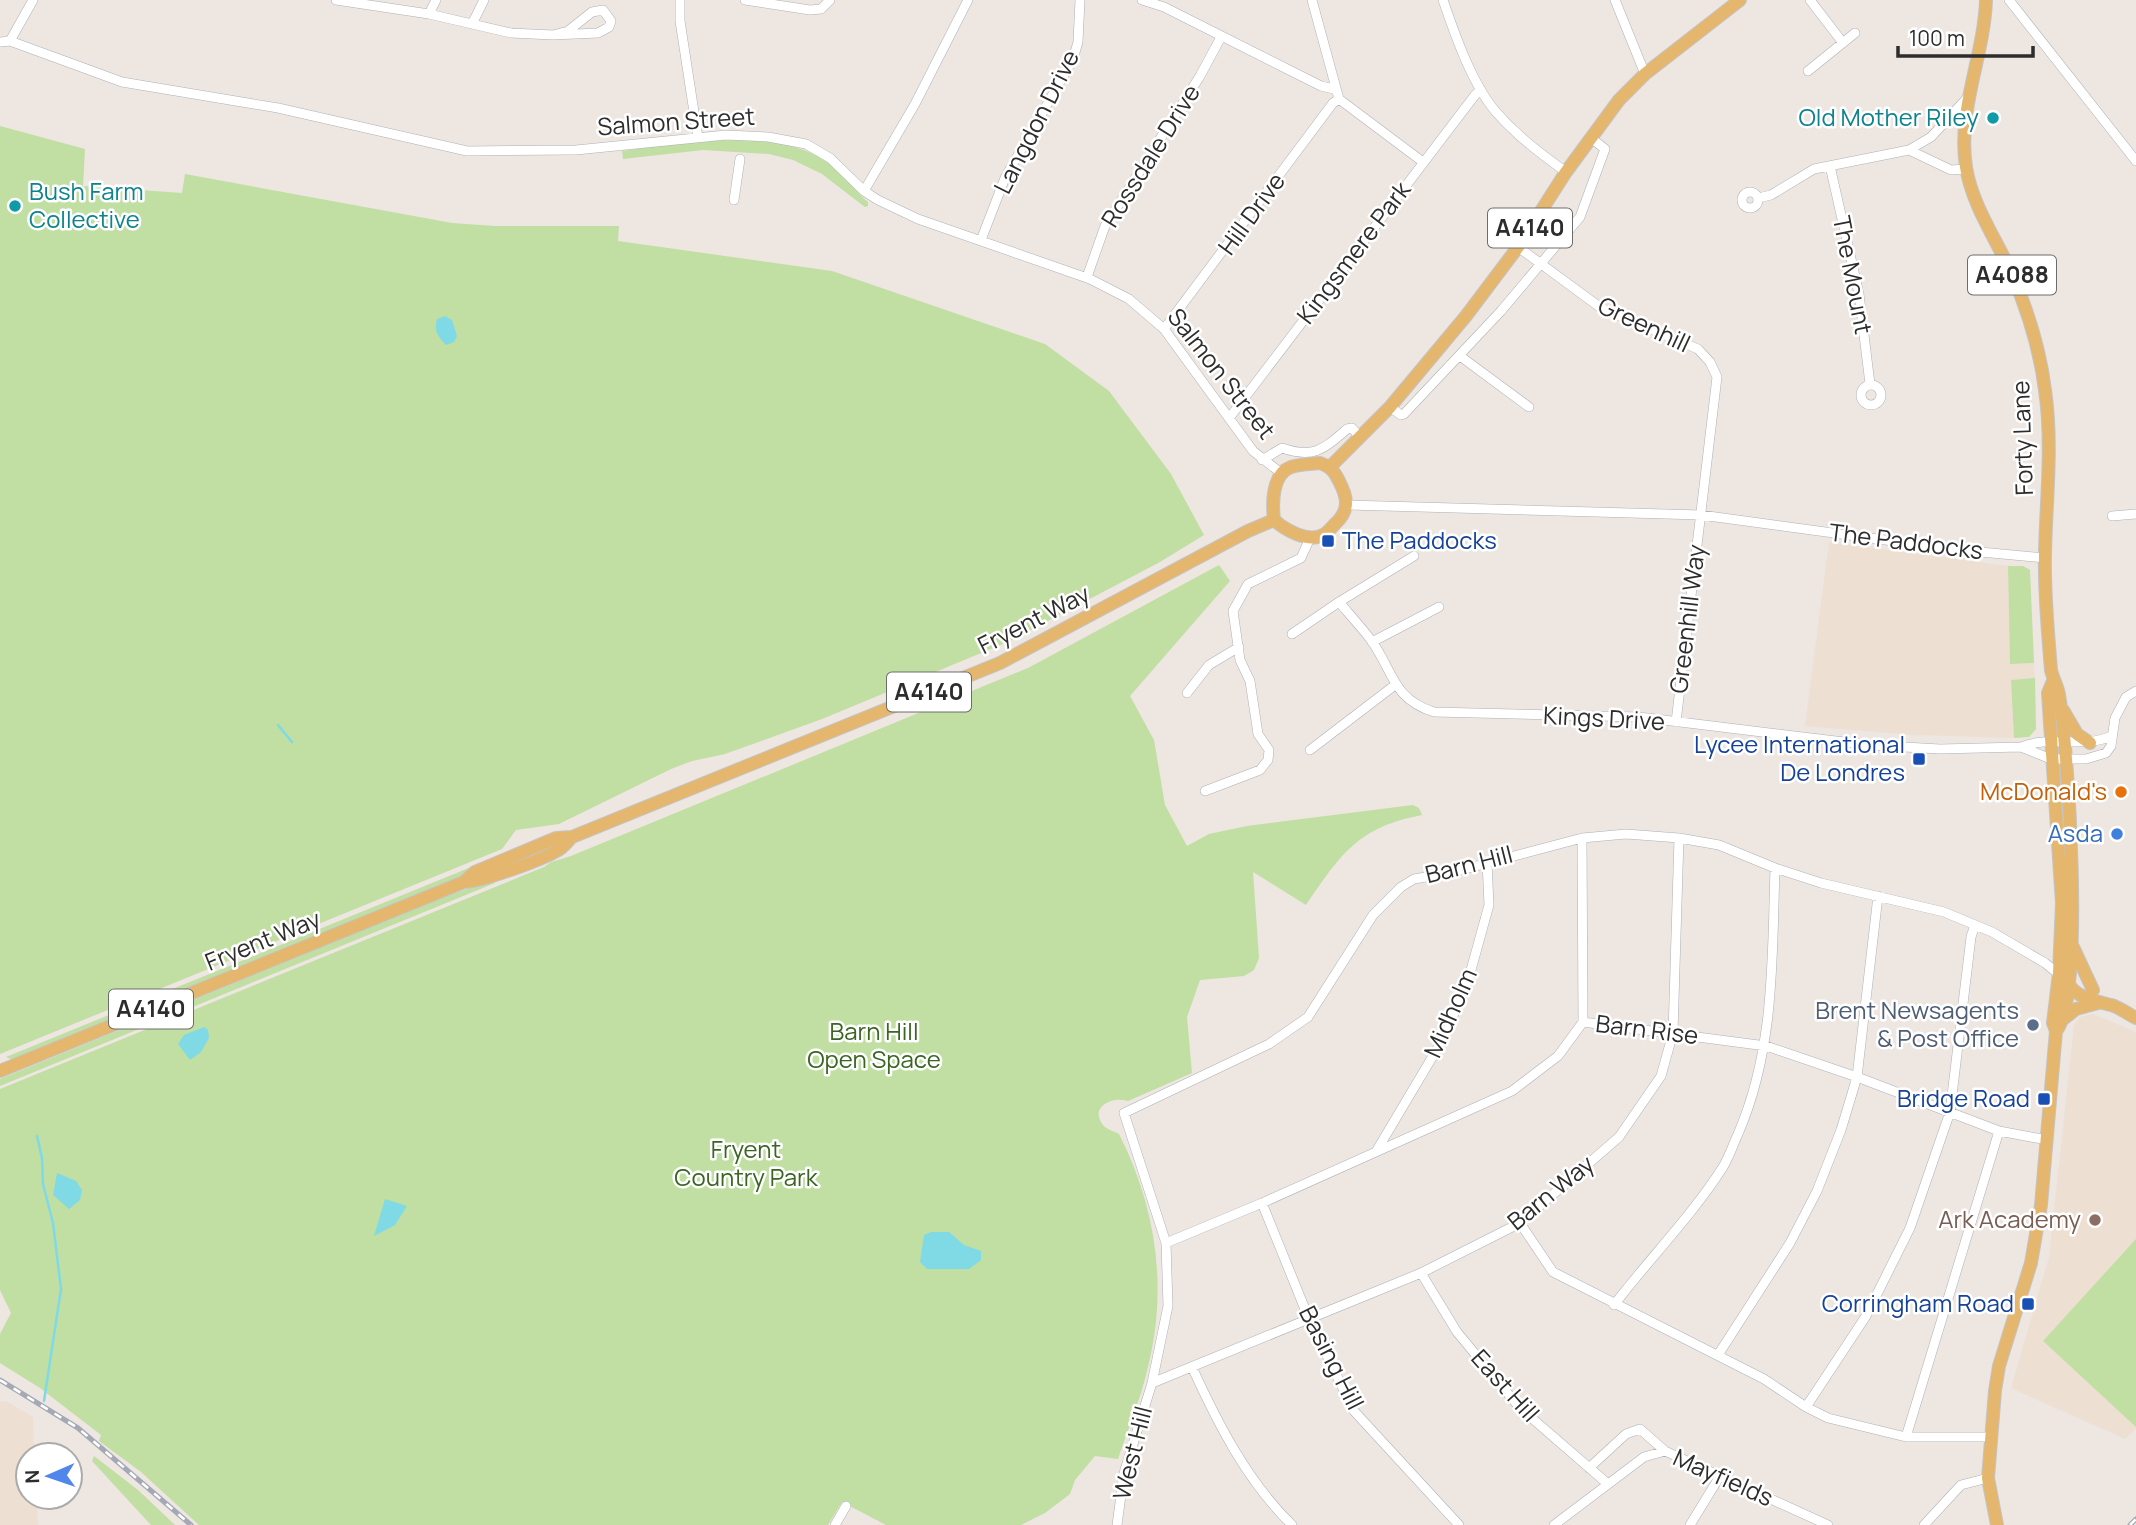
<svg xmlns="http://www.w3.org/2000/svg" width="2136" height="1525" viewBox="0 0 2136 1525" font-family="Manrope,sans-serif">
	<style>
		.education { fill: #ede0d3 }
		.green { fill: #c1dea3 }
		.water { fill: #7fdae5 }
		.lines { fill: none; stroke-linecap: round; stroke-linejoin: round }
		.stream { stroke: #7fdae5; stroke-width: 2.5 }
		.minor-casing { stroke: #adb1b8; stroke-width: 10 }
		.major-casing { stroke: #c4c4c4; stroke-width: 14 }
		.minor { stroke: #fff; stroke-width: 9 }
		.major { stroke: #e5b66e; stroke-width: 12 }
		.rail-casing { stroke: #a4a9b5; stroke-width: 5 }
		.rail { stroke: #fff; stroke-width: 2.5; stroke-dasharray: 8; stroke-linecap: butt }
		.culture-dot { fill: #0f9aa8; stroke: #fff; stroke-width: 2.5 }
		.transit-dot { fill: #1a4fb4; stroke: #fff; stroke-width: 2.5 }
		.food-dot { fill: #e8710a; stroke: #fff; stroke-width: 2.5 }
		.shop-dot { fill: #3f7fe0; stroke: #fff; stroke-width: 2.5 }
		.service-dot { fill: #5c6f8a; stroke: #fff; stroke-width: 2.5 }
		.education-dot { fill: #8d6e63; stroke: #fff; stroke-width: 2.5 }
		.labels { text-anchor: middle; stroke-width: 5; stroke-linejoin: round; paint-order: stroke }
		.shield { fill: #fff; stroke: #6c6c6c; stroke-width: 2 }
		.shield-label { font-size: 23px; font-weight: bold; fill: #2d2d2d }
		.culture-label { font-size: 24px; fill: #0d838f; stroke: #fff; text-anchor: end }
		.street-label { font-size: 24px; fill: #2d2d2d; stroke: #fff }
		.transit-label { font-size: 24px; fill: #164399; stroke: #fff; text-anchor: end }
		.food-label { font-size: 24px; fill: #c56008; stroke: #fff; text-anchor: end }
		.shop-label { font-size: 24px; fill: #366cbe; stroke: #fff; text-anchor: end }
		.service-label { font-size: 24px; fill: #4e5e75; stroke: #fff; text-anchor: end }
		.park-label { font-size: 24px; fill: #3b6522; stroke: #fff }
		.education-label { font-size: 24px; fill: #785e54; stroke: #fff; text-anchor: end }
	</style>
	<rect width="100%" height="100%" fill="#ede6e1"/>
	<path class="education" d="M1829 542 2008 566 2010 664 2034 663 2035 678 2011 680 2014 738 1914 735 1805 726Z
		M2093 1014 2136 1032V1429L2125 1439 2011 1388 2049 1257 2074 1026 2080 1017Z
		M6 1401 33 1417 34 1455H28V1497H36L38 1525H0V1402Z"/>
	<path class="green" d="M0 126 85 149 83 186 182 193 185 174 452 223 495 226H619L618 241 832 271 1045 344 1109 391 1171 474 1204 535 1160 562 1010 641 822 719 725 754 692 761 671 769 559 824 516 830 502 849 0 1054Z
		M695 141C744 140 798 135 837 170 848 180 857 193 868 202V206L865 207 822 174 793 160 769 154 703 150 623 159 622 151Z
		M1219 565 1230 581 1130 696 1154 740 1165 805 1187 846 1209 834 1247 826 1413 805 1419 808 1422 815C1358 827 1341 854 1306 905L1253 872 1259 958 1254 970 1244 976 1200 980 1187 1017 1192 1073 1128 1101C1112 1096 1089 1107 1103 1125 1107 1130 1114 1131 1119 1134 1156 1207 1168 1287 1148 1367 1141 1398 1128 1429 1118 1459L1095 1456 1075 1480 1070 1494 1045 1513 1021 1525H886L842 1502 828 1525H199L141 1472 99 1441 101 1435 40 1388 0 1363V1334L11 1313 0 1290V1089L544 867 551 862 571 856 1028 668Z
		M2008 566H2023L2030 570 2034 663 2010 664Z
		M2035 678 2036 729 2029 737 2014 738 2011 680Z
		M481 863 484 867 13 1060 6 1057Z
		M493 879 495 883 0 1086V1079L434 901Z
		M2136 1239V1427L2043 1341Z
		M94 1456 138 1490 175 1525H151L92 1461Z"/>
	<path class="water" d="M445 316 452 320 457 336 454 342 446 345C437 336 434 331 437 319Z
		M204 1027 208 1030 209 1038 201 1052 190 1060 178 1044 184 1035Z
		M57 1173 76 1181 82 1190 80 1200 69 1209 53 1195Z
		M385 1199 407 1206 395 1225 374 1236Z
		M931 1232H949L964 1245 981 1251V1260L969 1269H927L920 1262 924 1235Z"/>
	<g class="lines">
		<path class="stream" d="M278 725 292 742
			M37 1136 42 1158 43 1184 53 1223 61 1289 44 1401"/>
		<defs>
			<path id="minor" d="M336 0 429 14 511 33 553 35 598 33 609 27 611 21 603 10 592 12 568 31 553 35
				M680 0V21L698 138
				M745 0 810 10 821 9 830 0
				M1142 0 1164 7 1321 86 1334 89
				M1312 0 1339 99 1423 162
				M1443 0C1455 35 1472 84 1496 112 1517 136 1541 154 1566 172
				M1615 0 1645 74
				M1810 0 1843 43
				M2009 0 2136 161
				M429 14 436 0
				M472 24 484 0
				M10 41 33 0
				M0 42 10 41 122 82 278 108 467 151 576 150 726 135 768 137 806 144 830 158 864 191 878 200 918 219 1090 279 1129 299 1164 329 1253 451 1281 473
				M1808 71 1855 33
				M1909 150 1951 170 1966 169
				M1830 166 1859 294 1870 384
				M864 191 915 104 968 0
				M1742 200a8 8 0 1 1 16 0a8 8 0 1 1-16 0Z
				M1758 198 1771 195 1814 169 1909 150 1931 137 1969 96
				M734 200 740 159
				M981 240 1005 178 1073 59 1078 42 1080 0
				M1518 247 1601 308 1698 349 1710 362 1717 377 1676 722
				M1087 277 1105 226 1200 76 1221 37
				M1164 329 1333 103 1339 99
				M1460 356 1529 407
				M1861 395a10 10 0 1 1 20 0a10 10 0 1 1-20 0Z
				M1390 407 1401 415 1404 414 1501 311 1580 217 1605 149 1591 138
				M1230 417 1475 95 1481 90
				M1262 460 1282 448C1314 459 1324 449 1347 429L1352 428 1359 436
				M1348 505 1701 515 1959 550 2045 558
				M2112 516 2136 514
				M1339 602 1414 556
				M1292 634 1339 602C1350 615 1361 627 1371 640 1393 670 1392 699 1434 712L1639 717 1869 745 1940 749 2021 747
				M1372 642 1439 607
				M1187 693 1209 665 1239 647
				M2112 736C2082 749 2051 735 2021 747L2051 759H2086L2106 753 2111 746 2115 718 2126 697 2136 691
				M1310 750 1395 685
				M1205 791 1260 770 1268 760 1269 750 1258 734 1250 681 1240 660 1233 611 1248 584 1301 558 1310 538
				M1582 838 1583 1022
				M1583 1022 1766 1046 1857 1077 1999 1131 2047 1140
				M1377 1150 1446 1034 1471 970 1489 905 1487 862
				M1262 1203 1309 1319 1354 1411 1459 1525
				M1520 1223 1553 1272 1764 1379 1806 1407 1828 1418 1906 1437H1989
				M1166 1243 1262 1203 1512 1091 1558 1056 1583 1022
				M1421 1273 1457 1332 1519 1407 1608 1484
				M1614 1305C1649 1259 1691 1217 1723 1167 1729 1157 1733 1145 1738 1134 1775 1049 1772 958 1775 868
				M1718 1355 1790 1243 1817 1191 1841 1130 1857 1077 1878 896
				M1192 1367C1218 1424 1247 1481 1292 1525
				M1152 1383 1421 1273 1520 1223 1619 1137 1661 1076 1673 1033 1679 838
				M1806 1407 1866 1316 1910 1228 1950 1112 1971 937 1975 925
				M1906 1437 1999 1131
				M1589 1468 1626 1434 1640 1429 1665 1451
				M835 1525 846 1506
				M1117 1525 1124 1473 1152 1383 1168 1306 1166 1243 1124 1113 1269 1044 1308 1017 1373 915 1401 887 1414 879 1450 873 1582 838 1626 834 1679 838 1719 845 1775 868 1821 883 1944 912 1992 932 2045 963 2061 976
				M1554 1525 1644 1457 1665 1451 1828 1525
				M1690 1525 1720 1476
				M1924 1525 1961 1485 1988 1478"/>
			<path id="major" d="M1986 0C1984 57 1957 110 1966 167 1972 205 1996 239 2012 274 2028 311 2040 350 2045 390 2053 445 2046 500 2045 554 2044 593 2048 632 2051 670 2053 679 2058 687 2059 695 2068 744 2085 1001 2056 1031L2041 1205 2031 1263 1999 1366 1995 1391 1988 1478 1997 1525
				M1320 463C1331 467 1334 471 1339 481 1348 498 1350 510 1335 524 1332 527 1327 533 1323 535 1308 543 1285 530 1274 520 1272 503 1272 474 1291 467 1300 464 1311 464 1320 463Z
				M1330 467 1390 407 1466 316 1518 247 1566 172 1619 100 1645 74 1740 0
				M2053 681 2048 693 2062 903 2059 973 2053 1023 2056 1031
				M2063 710 2077 734 2090 743
				M464 882C484 881 542 860 560 849 564 846 568 841 572 837
				M2073 947 2093 990
				M2068 983C2076 998 2096 1001 2111 1005 2119 1007 2128 1014 2136 1018
				M2062 1020 2076 1009 2098 1003
				M0 1071 464 882 475 872 556 838 572 837 1000 663 1248 531 1274 520"/>
		</defs>
		<use href="#minor" class="minor-casing"/>
		<use href="#major" class="major-casing"/>
		<use href="#minor" class="minor"/>
		<use href="#major" class="major"/>
		<defs>
			<path id="rail" d="M0 1380 78 1428 191 1525
				M2130 1525 2136 1519"/>
		</defs>
		<use href="#rail" class="rail-casing"/>
		<use href="#rail" class="rail"/>
	</g>
	<g class="culture-dot">
		<circle cx="1993" cy="118" r="7"/>
		<circle cx="15" cy="206" r="7"/>
	</g>
	<g class="transit-dot">
		<rect x="1321" y="534" width="14" height="14" rx="3.5"/>
		<rect x="1912" y="752" width="14" height="14" rx="3.5"/>
		<rect x="2037" y="1092" width="14" height="14" rx="3.5"/>
		<rect x="2021" y="1297" width="14" height="14" rx="3.5"/>
	</g>
	<circle class="food-dot" cx="2121" cy="792" r="7"/>
	<circle class="shop-dot" cx="2117" cy="834" r="7"/>
	<circle class="service-dot" cx="2033" cy="1025" r="7"/>
	<circle class="education-dot" cx="2095" cy="1220" r="7"/>
	<g class="labels">
		<g class="shield">
			<rect x="1488" y="208.5" width="84" height="39" rx="5"/>
			<rect x="1968" y="255.5" width="88" height="39" rx="5"/>
			<rect x="887" y="672.5" width="84" height="39" rx="5"/>
			<rect x="109" y="989.5" width="84" height="39" rx="5"/>
		</g>
		<g class="shield-label">
			<text x="1530" y="236">A4140</text>
			<text x="2012" y="283">A4088</text>
			<text x="929" y="700">A4140</text>
			<text x="151" y="1017">A4140</text>
		</g>
		<g class="culture-label">
			<text x="1979" y="126">Old Mother Riley</text>
			<text x="29" y="200" text-anchor="start">Bush Farm<tspan x="29" dy="28">Collective</tspan></text>
		</g>
		<g class="street-label">
			<text transform="translate(676 122) rotate(-4)" y="8">Salmon Street</text>
			<text transform="translate(1037 122) rotate(-63)" y="8">Langdon Drive</text>
			<text transform="translate(1151 156) rotate(-58)" y="8">Rossdale Drive</text>
			<text transform="translate(1252 214) rotate(-54)" y="8">Hill Drive</text>
			<text transform="translate(1354 253) rotate(-53)" y="8">Kingsmere Park</text>
			<text transform="translate(1852 275) rotate(79)" y="8">The Mount</text>
			<text transform="translate(1644 325) rotate(25)" y="8">Greenhill</text>
			<text transform="translate(1221 374) rotate(52)" y="8">Salmon Street</text>
			<text transform="translate(2023 438) rotate(-92)" y="8">Forty Lane</text>
			<text transform="translate(1906 542) rotate(7)" y="8">The Paddocks</text>
			<text transform="translate(1688 619) rotate(-83)" y="8">Greenhill Way</text>
			<text transform="translate(1034 620) rotate(-27)" y="8">Fryent Way</text>
			<text transform="translate(1604 719) rotate(3)" y="8">Kings Drive</text>
			<text transform="translate(1469 865) rotate(-14)" y="8">Barn Hill</text>
			<text transform="translate(263 941) rotate(-22)" y="8">Fryent Way</text>
			<text transform="translate(1451 1013) rotate(-66)" y="8">Midholm</text>
			<text transform="translate(1647 1030) rotate(7)" y="8">Barn Rise</text>
			<text transform="translate(1551 1193) rotate(-39)" y="8">Barn Way</text>
			<text transform="translate(1331 1358) rotate(63)" y="8">Basing Hill</text>
			<text transform="translate(1505 1386) rotate(48)" y="8">East Hill</text>
			<text transform="translate(1133 1453) rotate(-76)" y="8">West Hill</text>
			<text transform="translate(1723 1478) rotate(24)" y="8">Mayfields</text>
		</g>
		<g class="transit-label">
			<text x="1342" y="549" text-anchor="start">The Paddocks</text>
			<text x="1905" y="753">Lycee International<tspan x="1905" dy="28">De Londres</tspan></text>
			<text x="2030" y="1107">Bridge Road</text>
			<text x="2014" y="1312">Corringham Road</text>
		</g>
		<g class="food-label">
			<text x="2107" y="800">McDonald's</text>
		</g>
		<g class="shop-label">
			<text x="2103" y="842">Asda</text>
		</g>
		<g class="service-label">
			<text x="2019" y="1019">Brent Newsagents<tspan x="2019" dy="28">&amp; Post Office</tspan></text>
		</g>
		<g class="park-label">
			<text x="874" y="1040">Barn Hill<tspan x="874" dy="28">Open Space</tspan></text>
			<text x="746" y="1158">Fryent<tspan x="746" dy="28">Country Park</tspan></text>
		</g>
		<g class="education-label">
			<text x="2081" y="1228">Ark Academy</text>
		</g>
	</g>
	<g transform="translate(49 1476) rotate(268)"><circle r="33" fill="#ffffff" stroke="#ababab" stroke-width="2"/>
	<path d="M0-5L12 26L0 18L-12 26Z" fill="#5187ea"/>
	<text y="-10" font-size="19" font-weight="bold" text-anchor="middle" fill="#2d2d2d">N</text>
	</g>
	<path d="M1898 46v10h135v-10" fill="none" stroke="#2d2d2d" stroke-width="3.5"/>
	<text x="1909" y="46" font-size="21" fill="#2d2d2d" stroke="#ffffff" stroke-width="5" paint-order="stroke">100 m</text>
</svg>
